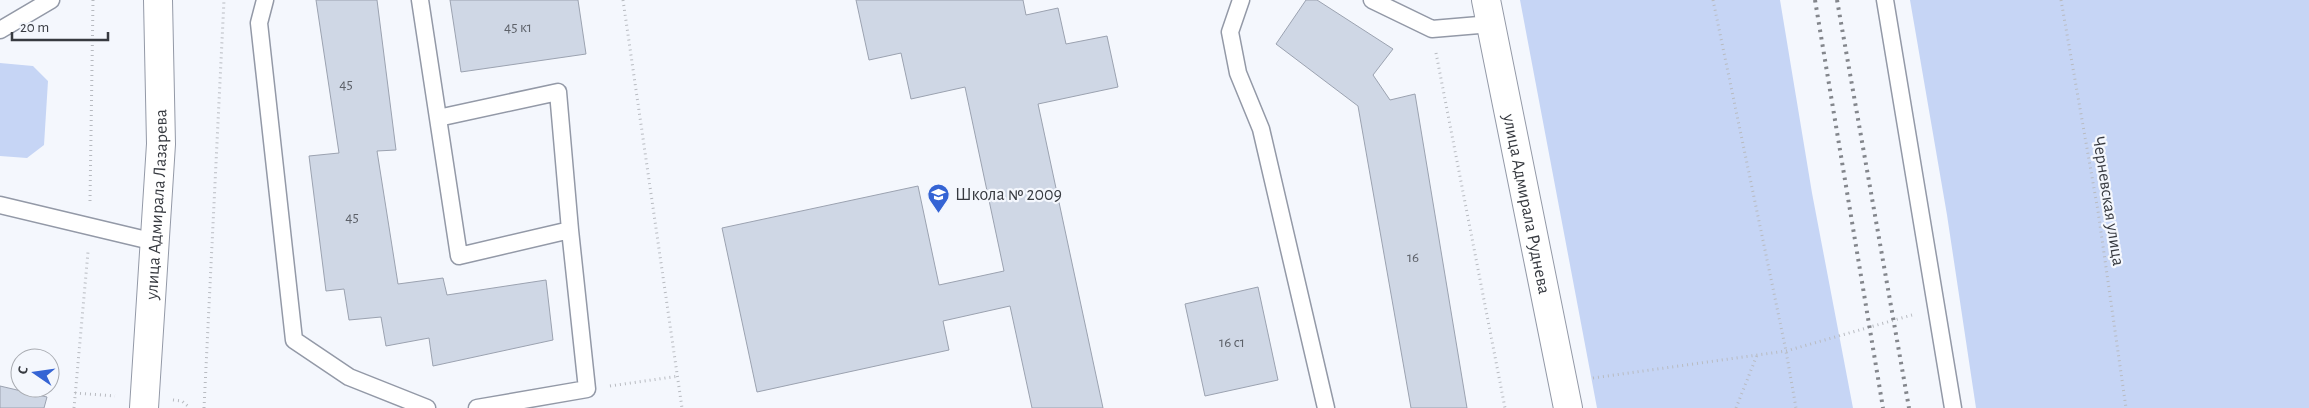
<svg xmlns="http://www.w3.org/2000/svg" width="2309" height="408" viewBox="0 0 2309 408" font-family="'Alegreya Sans',sans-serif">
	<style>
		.green { fill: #c6d5f5 }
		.building { fill: #cfd7e5; stroke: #9ba2b0 }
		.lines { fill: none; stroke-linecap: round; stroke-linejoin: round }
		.lane-casing { stroke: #9399a7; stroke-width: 19 }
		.street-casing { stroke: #9399a7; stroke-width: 30 }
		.secondary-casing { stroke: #9399a7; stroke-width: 30 }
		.path { stroke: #b8bbc1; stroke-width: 3; stroke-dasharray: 1 4; stroke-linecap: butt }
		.lane { stroke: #fff; stroke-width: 16 }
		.street { stroke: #fff; stroke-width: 28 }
		.secondary { stroke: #fff; stroke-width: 28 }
		.rail { stroke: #83868c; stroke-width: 4; stroke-dasharray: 2.5 5; stroke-linecap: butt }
		.labels { text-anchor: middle; stroke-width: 4.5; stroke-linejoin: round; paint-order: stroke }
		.number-label { font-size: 15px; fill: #5d6169 }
		.poi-label { font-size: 18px; fill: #373a40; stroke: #f4f7fd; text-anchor: start }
		.street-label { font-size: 18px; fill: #373a40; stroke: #f4f7fd }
	</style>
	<rect width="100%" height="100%" fill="#f4f7fd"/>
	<path class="green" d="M1520 0H1780L1812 193 1853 408H1597Z
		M1910 0H2309V408H1976L1947 215Z
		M0 63 33 66 48 81 44 145 27 158 0 156Z"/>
	<path class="building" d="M316 0H377L396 150 377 151 398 284 443 278 447 295 546 280 553 340 433 366 429 338 386 346 381 317 349 320 344 289 326 291 309 156 339 153Z
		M450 0H578L586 54 461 72Z
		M856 0H1023L1026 15 1058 8 1066 44 1107 36 1118 87 1038 104 1103 408H1032L1010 306 943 321 949 350 757 392 722 228 918 186 939 285 1004 271 965 87 911 99 901 53 869 60Z
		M1306 0H1317L1393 49 1373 75 1390 100 1415 94 1467 408H1411L1358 106 1276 44Z
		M1258 287 1278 380 1205 396 1185 304Z
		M0 386 47 397 44 408H0Z"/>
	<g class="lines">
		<defs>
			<path id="lane" d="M265 0 259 23 294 340 349 377 427 408
				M420 0 459 256 570 230 587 389 477 408
				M1241 0 1230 32 1238 73 1261 129 1326 408
				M1372 0 1432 29 1491 24
				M1885 0 1953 408
				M0 30 51 0
				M438 118 558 92 570 230
				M0 205 155 242"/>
			<g id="street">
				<path id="s1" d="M1486 0 1568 408"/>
			</g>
			<g id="secondary">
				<path id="s2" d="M144 408 161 144 158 0"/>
			</g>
		</defs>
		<use href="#lane" class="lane-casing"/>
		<use href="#street" class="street-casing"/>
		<use href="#secondary" class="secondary-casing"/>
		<path class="path" d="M623 0 682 408
			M1713 0 1786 351 1796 408
			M2061 0 2098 211 2126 408
			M1436 53 1505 408
			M90 201 93 0
			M1593 378 1786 351 1912 315
			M610 386 679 376
			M75 393 115 396
			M173 400 182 401 190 408
			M74 408 88 252
			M204 408 224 0
			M1736 408 1757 355"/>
		<use href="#lane" class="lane"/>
		<use href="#street" class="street"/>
		<use href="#secondary" class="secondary"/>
		<path class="rail" d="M1815 0 1883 408
			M1837 0 1909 408"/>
	</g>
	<defs>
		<symbol id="school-pin" viewBox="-11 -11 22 30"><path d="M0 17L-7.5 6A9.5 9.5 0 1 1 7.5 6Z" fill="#3564d4" stroke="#f4f7fd"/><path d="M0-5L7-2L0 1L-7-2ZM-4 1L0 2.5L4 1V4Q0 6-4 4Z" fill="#fff"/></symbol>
	</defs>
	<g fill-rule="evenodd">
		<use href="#school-pin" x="926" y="182" width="25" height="34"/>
	</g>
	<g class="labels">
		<g class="number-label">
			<text x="518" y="32">45 к1</text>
			<text x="346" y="89">45</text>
			<text x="352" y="222">45</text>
			<text x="1413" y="262">16</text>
			<text x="1232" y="347">16 с1</text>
		</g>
		<g class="poi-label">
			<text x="955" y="200">Школа № 2009</text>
		</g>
		<g class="street-label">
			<text transform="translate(2109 201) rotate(81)" y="6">Черневская улица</text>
			<text dy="6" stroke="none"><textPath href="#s2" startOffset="204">улица Адмирала Лазарева</textPath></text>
			<text dy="6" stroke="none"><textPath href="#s1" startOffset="208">улица Адмирала Руднева</textPath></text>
		</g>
	</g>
	<g transform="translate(35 373) rotate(283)"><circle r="24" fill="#f4f7fd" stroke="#a8abb1"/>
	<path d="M0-4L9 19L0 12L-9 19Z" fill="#3564d4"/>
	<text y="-8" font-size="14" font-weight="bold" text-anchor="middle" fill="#373a40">С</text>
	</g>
	<path d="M12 32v8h96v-8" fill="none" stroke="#373a40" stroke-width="2.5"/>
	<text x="20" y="32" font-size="15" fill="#373a40" stroke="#f4f7fd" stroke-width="4" paint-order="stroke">20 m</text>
</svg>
